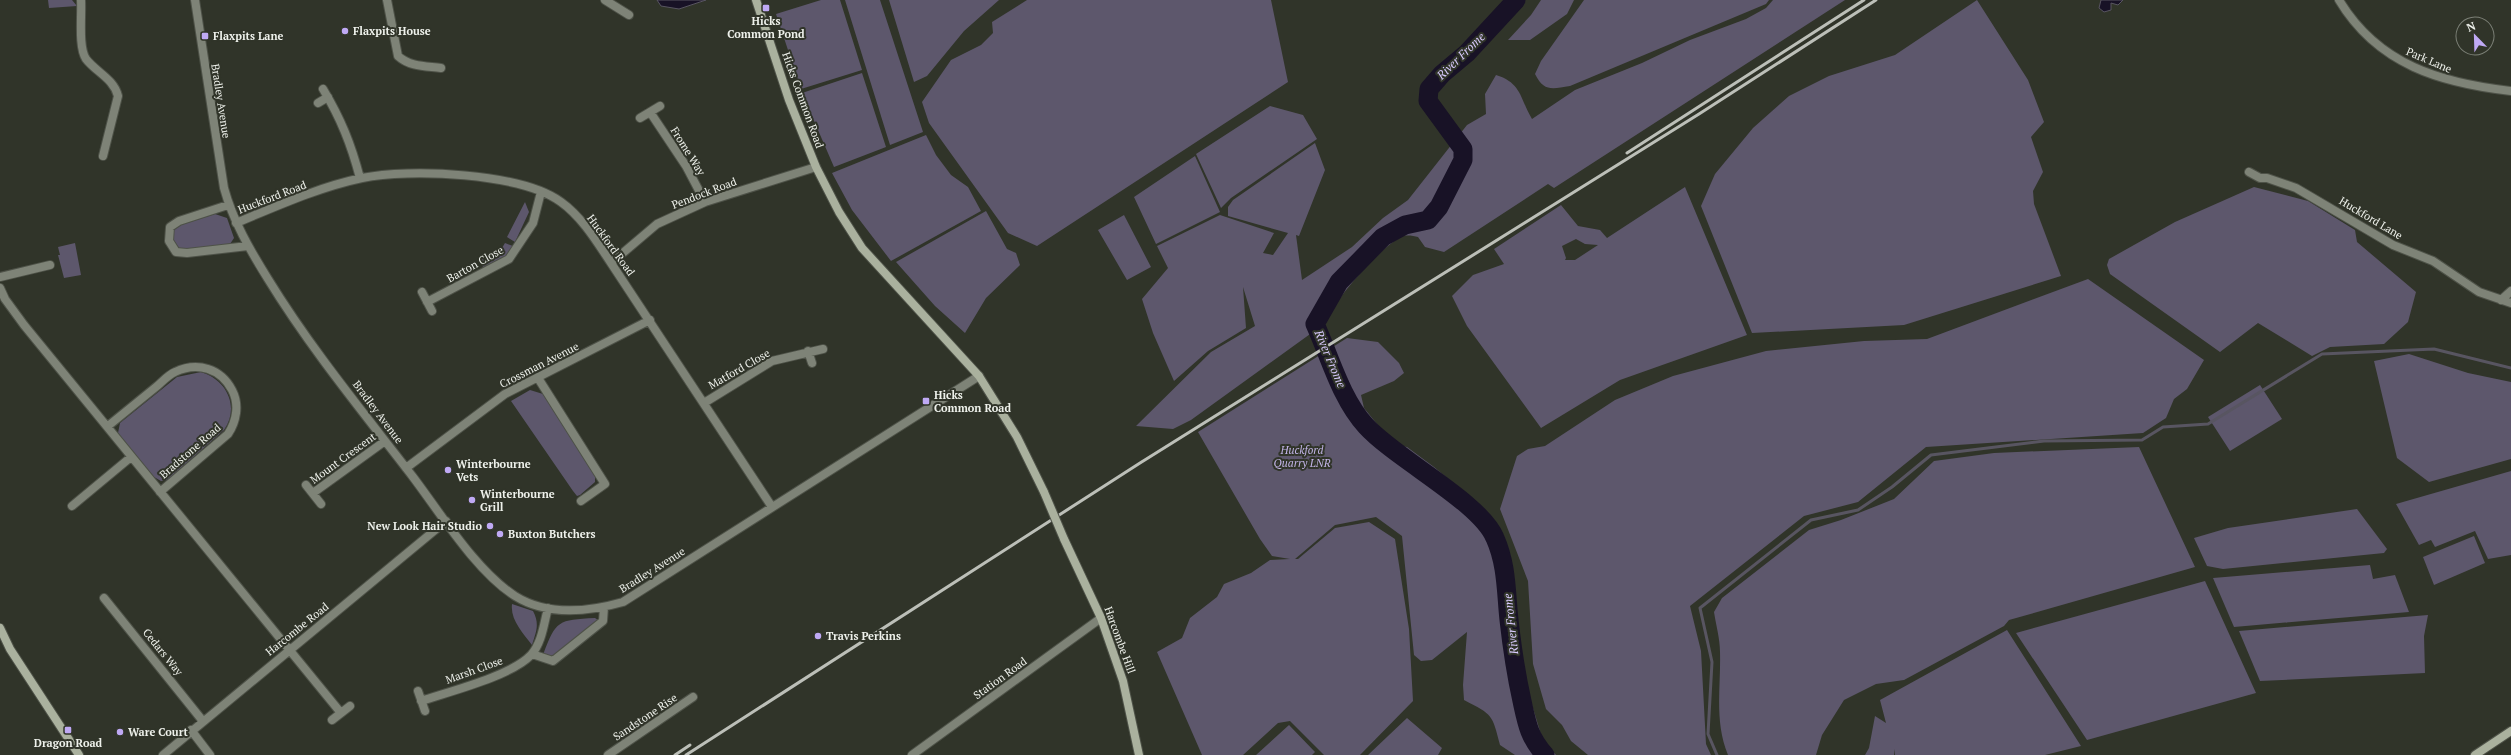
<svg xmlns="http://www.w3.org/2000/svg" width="2511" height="755" viewBox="0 0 2511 755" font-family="'PT Serif',serif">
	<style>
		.green { fill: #5d576c; fill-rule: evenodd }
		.water { fill: #181226; stroke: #585561 }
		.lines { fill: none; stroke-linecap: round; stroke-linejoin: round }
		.stream { stroke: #585561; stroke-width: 3 }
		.river { stroke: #181226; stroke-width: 19 }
		.street-casing { stroke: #4e5248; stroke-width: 10 }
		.secondary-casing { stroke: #4e5248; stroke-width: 10 }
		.street { stroke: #7e8377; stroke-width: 8 }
		.secondary { stroke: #aab19e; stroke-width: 8 }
		.rail { stroke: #bcbfb8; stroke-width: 3 }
		.secondary-bridge-casing { stroke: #4e5248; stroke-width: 10; stroke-linecap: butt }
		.secondary-bridge { stroke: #aab19e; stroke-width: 8 }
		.poi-dot { fill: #bfa9f4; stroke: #303429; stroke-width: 1.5 }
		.labels { text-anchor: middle; stroke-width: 4; stroke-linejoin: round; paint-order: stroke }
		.poi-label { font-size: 11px; font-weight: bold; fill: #eef1eb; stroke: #303429; text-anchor: start }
		.street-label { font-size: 11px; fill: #eef1eb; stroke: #303429 }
		.park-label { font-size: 11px; font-style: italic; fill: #c3b5e8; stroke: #303429 }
		.water-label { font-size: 12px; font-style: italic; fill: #d8cafd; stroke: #303429 }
	</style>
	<rect width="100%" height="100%" fill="#303429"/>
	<path class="green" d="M48 0H72L77 6 49 8Z
		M821 0H840L862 70 801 89 776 14Z
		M845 0H880L923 132 890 145Z
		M889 0H999L964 31 927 76 914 82Z
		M1027 0H1271L1288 82 1037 246 1008 233 929 123 922 102 951 60 981 45 993 33 992 22Z
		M1541 0H1574L1567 14 1530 40H1508L1531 15Z
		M1584 0H1769L1766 4 1570 86C1552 89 1544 92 1535 74L1541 61Z
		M1773 0H1845L1554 188 1548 184 1444 252 1425 247 1418 237C1414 236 1408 235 1403 236 1381 245 1333 302 1324 324L1191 420 1173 429 1136 426 1211 352 1255 326 1243 287 1246 328 1208 351 1174 381 1153 333 1142 299 1168 268 1157 246 1220 215 1274 233 1263 253 1273 255 1288 233 1228 216V207L1233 200 1315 143 1325 170 1299 236 1296 235 1302 280 1352 247 1383 218 1408 200 1467 125 1486 114 1485 94 1496 75C1522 83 1520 99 1532 119L1575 90 1642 63 1690 40 1746 19 1766 8Z
		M1977 0 2028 80 2044 122 2031 137 2043 172 2033 191 2034 204 2061 276 1904 325 1752 333 1701 206 1715 174 1753 128 1789 96 1829 76 1895 55Z
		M862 73 886 147 834 167 802 93Z
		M1270 106 1303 115 1317 139 1231 198 1221 208 1196 154Z
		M926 135 936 155 951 175 968 187 981 211 891 261 852 210 832 173Z
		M1195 156 1220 212 1156 244 1134 197Z
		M1685 187 1747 335 1620 380 1541 428 1467 326 1452 296 1473 275 1504 264 1494 249 1561 205 1578 226 1600 230 1607 238ZM1576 239 1585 244 1598 245 1575 260H1565L1566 258 1562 246Z
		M2254 187 2308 201 2355 230 2357 242 2416 292 2408 322 2384 344 2330 347 2312 356 2258 323 2220 352 2110 274 2107 265 2109 259 2175 222Z
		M525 202 529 212 515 242 507 237Z
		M986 211 1007 249 1016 253 1020 265 986 298 965 333 935 306 896 262Z
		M215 214 227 218 234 238 230 244 187 249 179 248 173 239 174 230 181 225Z
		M1124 215 1151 267 1127 280 1098 230Z
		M75 243 81 275 64 278 58 255H60L58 247Z
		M505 243 513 246 505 257 483 267 480 260 502 248Z
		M2088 279 2204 360 2187 389 2174 399 2166 418 2143 433 1926 447 1858 502 1804 516 1690 606 1701 651 1706 744 1711 755H1588L1571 741 1562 725 1546 709 1533 664 1528 581 1500 509 1517 456 1528 449 1545 446 1615 400 1673 376 1766 351 1864 341 1927 339Z
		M1347 338 1378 342 1399 363 1404 373 1394 381 1361 395 1364 408 1394 445 1407 447 1434 467 1464 492 1500 530 1510 554 1525 682 1543 741 1556 755H1515L1500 745C1492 714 1493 715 1464 700L1463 685 1467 632 1432 660 1421 661 1414 655 1402 536 1376 517 1335 525 1295 559H1298L1335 528 1369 522 1395 539 1409 629 1413 701 1360 755H1324L1290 721 1278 723 1243 755H1202L1157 652 1182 638 1190 618 1217 597 1224 584 1251 573 1270 560 1290 559 1272 556 1260 539 1198 432Z
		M2409 354 2468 373 2511 382V459L2429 482 2397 458 2374 361Z
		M201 372C227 380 240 407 224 430L167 480 161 481 154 477 118 433 120 423 177 377Z
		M2260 385 2282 419 2230 451 2208 417Z
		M530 390 543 394 595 476V482L580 495 577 496 573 491 511 401Z
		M2139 447 2195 567 2009 620 2004 626 1904 680 1876 684 1844 700 1822 735 1816 755H1728C1714 721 1721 687 1720 652 1720 639 1716 625 1714 612L1722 598 1809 530 1841 520 1894 499 1934 461 1994 453Z
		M2511 471V555L2488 559 2475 531 2435 547 2431 540 2419 545 2396 504Z
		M2357 509 2387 549 2384 553 2223 569 2207 566 2194 538 2228 528Z
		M2474 536 2485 563 2434 585 2423 557Z
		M2370 565 2373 579 2395 575 2409 612 2234 627 2213 578Z
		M2205 581 2256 693 2087 740 2016 633Z
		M512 604 533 611C540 624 536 632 532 645 523 633 510 620 512 604Z
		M2428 615 2424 636 2425 673 2260 681 2239 631Z
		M595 618 598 620 597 623 553 658 543 655C556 620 558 620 595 618Z
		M2007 630 2081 746 2045 755H1895L1894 749V755H1865L1869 748 1875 716 1886 723 1880 700Z
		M1407 718 1442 748 1438 755H1368Z
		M1289 725 1315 752 1312 755H1256Z"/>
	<path class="water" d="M657 0H706L679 9 661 6Z
		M2101 0H2123L2118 5 2111 3V10L2104 12 2099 8Z"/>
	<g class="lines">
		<path class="stream" d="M1717 755 1708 734 1712 662 1700 608 1811 520 1858 510 1892 487 1931 455 2044 441 2142 440 2163 427 2208 424 2322 354 2434 349 2511 368"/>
		<path class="river" d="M1516 0 1467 53 1442 74 1429 89 1428 101 1463 149V160L1439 207 1428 220 1405 225 1383 237 1339 282 1315 324C1330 357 1341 399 1366 426 1396 459 1480 502 1495 538 1507 565 1506 592 1509 620 1512 647 1516 674 1522 701 1527 724 1529 737 1545 755"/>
		<defs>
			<path id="street" d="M81 0C82 15 78 47 86 59 96 72 114 79 118 96L103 156
				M195 0 224 188C233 221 250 250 268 279 311 349 363 412 413 477 441 514 476 571 515 596 547 616 588 612 623 602L979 376
				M387 0 398 56C410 67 426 66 441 68
				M605 0 629 15
				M2339 0C2378 65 2441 83 2511 91
				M323 89C341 119 351 144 360 178
				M318 103 328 97
				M650 112 686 166 705 202
				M640 118 660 106
				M2249 172 2260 178H2267L2296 188 2393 245 2433 261 2479 292 2511 303
				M228 205 179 221 170 227 169 241 176 252 187 253 248 246
				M236 223C277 206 319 187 362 178 409 168 522 173 561 202 582 217 597 242 611 263L772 507
				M611 263 657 224 705 202 816 167
				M0 277 50 265
				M0 288 5 299 24 325 341 713
				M422 292 432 311
				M2501 300 2511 291
				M427 302 509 259 533 223 541 192
				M808 351 812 363
				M538 378 605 484 581 501
				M704 403 772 361 823 349
				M108 426C124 413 140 400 156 387 162 382 168 375 175 372 198 361 221 369 232 390 240 405 236 422 228 434L160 492
				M406 468 505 394 650 320
				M306 485 321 504
				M313 493 385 441
				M72 506 131 457
				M104 598 202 720
				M532 654 553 661 603 621 604 607
				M418 691 425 711
				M421 701C451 691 511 676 531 655 542 643 544 623 548 608
				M332 720 350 706
				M191 730 210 755
				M163 755 446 521
				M608 755 693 697
				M912 755 1101 618"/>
			<path id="secondary" d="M756 0 789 100 816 167 839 212 862 248 979 376 1017 437 1044 492
				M1064 539 1101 618 1123 681 1139 755
				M0 628 10 649 79 755
				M2475 755 2511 731"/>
		</defs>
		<use href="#street" class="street-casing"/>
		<use href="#secondary" class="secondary-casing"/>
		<use href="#street" class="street"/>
		<use href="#secondary" class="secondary"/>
		<path class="rail" d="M1627 153 1864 0
			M675 755 690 745
			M686 755 1140 463 1699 114 1876 0"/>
		<defs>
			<path id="secondary-bridge" d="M1044 492 1064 539"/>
		</defs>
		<use href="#secondary-bridge" class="secondary-bridge-casing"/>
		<use href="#secondary-bridge" class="secondary-bridge"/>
	</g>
	<g class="poi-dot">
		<rect x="762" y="4" width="8" height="8" rx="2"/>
		<circle cx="345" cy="31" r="4"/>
		<rect x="201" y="32" width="8" height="8" rx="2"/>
		<rect x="922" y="397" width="8" height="8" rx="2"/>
		<circle cx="448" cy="470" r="4"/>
		<circle cx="472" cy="500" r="4"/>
		<circle cx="490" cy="526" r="4"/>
		<circle cx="500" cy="534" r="4"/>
		<circle cx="818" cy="636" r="4"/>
		<rect x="64" y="726" width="8" height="8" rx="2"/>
		<circle cx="120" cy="732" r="4"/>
	</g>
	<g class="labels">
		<g class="poi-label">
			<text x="766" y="25" text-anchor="middle">Hicks<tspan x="766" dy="13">Common Pond</tspan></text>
			<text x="353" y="35">Flaxpits House</text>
			<text x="213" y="40">Flaxpits Lane</text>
			<text x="934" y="399">Hicks<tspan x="934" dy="13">Common Road</tspan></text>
			<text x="456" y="468">Winterbourne<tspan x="456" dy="13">Vets</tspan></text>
			<text x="480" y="498">Winterbourne<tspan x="480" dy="13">Grill</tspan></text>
			<text x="482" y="530" text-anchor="end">New Look Hair Studio</text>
			<text x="508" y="538">Buxton Butchers</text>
			<text x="826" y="640">Travis Perkins</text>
			<text x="128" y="736">Ware Court</text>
			<text x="68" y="747" text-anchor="middle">Dragon Road</text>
		</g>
		<g class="street-label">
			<text transform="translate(2429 60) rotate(23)" y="4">Park Lane</text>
			<text transform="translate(803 100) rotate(70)" y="4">Hicks Common Road</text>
			<text transform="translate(221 101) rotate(81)" y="4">Bradley Avenue</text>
			<text transform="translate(688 151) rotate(58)" y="4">Frome Way</text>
			<text transform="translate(704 193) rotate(-21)" y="4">Pendock Road</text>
			<text transform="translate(272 197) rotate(-21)" y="4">Huckford Road</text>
			<text transform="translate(2371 218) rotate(31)" y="4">Huckford Lane</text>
			<text transform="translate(611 245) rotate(54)" y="4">Huckford Road</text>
			<text transform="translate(475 264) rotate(-29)" y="4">Barton Close</text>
			<text transform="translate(539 365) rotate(-27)" y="4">Crossman Avenue</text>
			<text transform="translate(739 369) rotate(-30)" y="4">Matford Close</text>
			<text transform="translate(378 412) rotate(53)" y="4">Bradley Avenue</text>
			<text transform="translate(190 451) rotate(-41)" y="4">Bradstone Road</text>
			<text transform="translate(343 458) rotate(-36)" y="4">Mount Crescent</text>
			<text transform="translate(652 570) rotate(-32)" y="4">Bradley Avenue</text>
			<text transform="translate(297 629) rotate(-39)" y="4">Harcombe Road</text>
			<text transform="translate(1120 640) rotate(70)" y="4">Harcombe Hill</text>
			<text transform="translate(163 652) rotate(51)" y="4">Cedars Way</text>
			<text transform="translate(474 670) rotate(-20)" y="4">Marsh Close</text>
			<text transform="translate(1000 678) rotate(-36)" y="4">Station Road</text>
			<text transform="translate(645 717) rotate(-34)" y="4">Sandstone Rise</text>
		</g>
		<g class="park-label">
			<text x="1302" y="454">Huckford<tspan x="1302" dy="13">Quarry LNR</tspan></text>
		</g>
		<g class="water-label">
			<text transform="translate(1461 56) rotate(-44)" y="4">River Frome</text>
			<text transform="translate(1330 359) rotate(67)" y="4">River Frome</text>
			<text transform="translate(1511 624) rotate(-96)" y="4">River Frome</text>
		</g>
	</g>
	<g transform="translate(2475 36) rotate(337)"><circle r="19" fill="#303429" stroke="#7c8077"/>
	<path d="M0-3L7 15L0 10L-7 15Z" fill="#bfa9f4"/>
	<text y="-6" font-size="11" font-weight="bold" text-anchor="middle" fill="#eef1eb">N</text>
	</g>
</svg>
